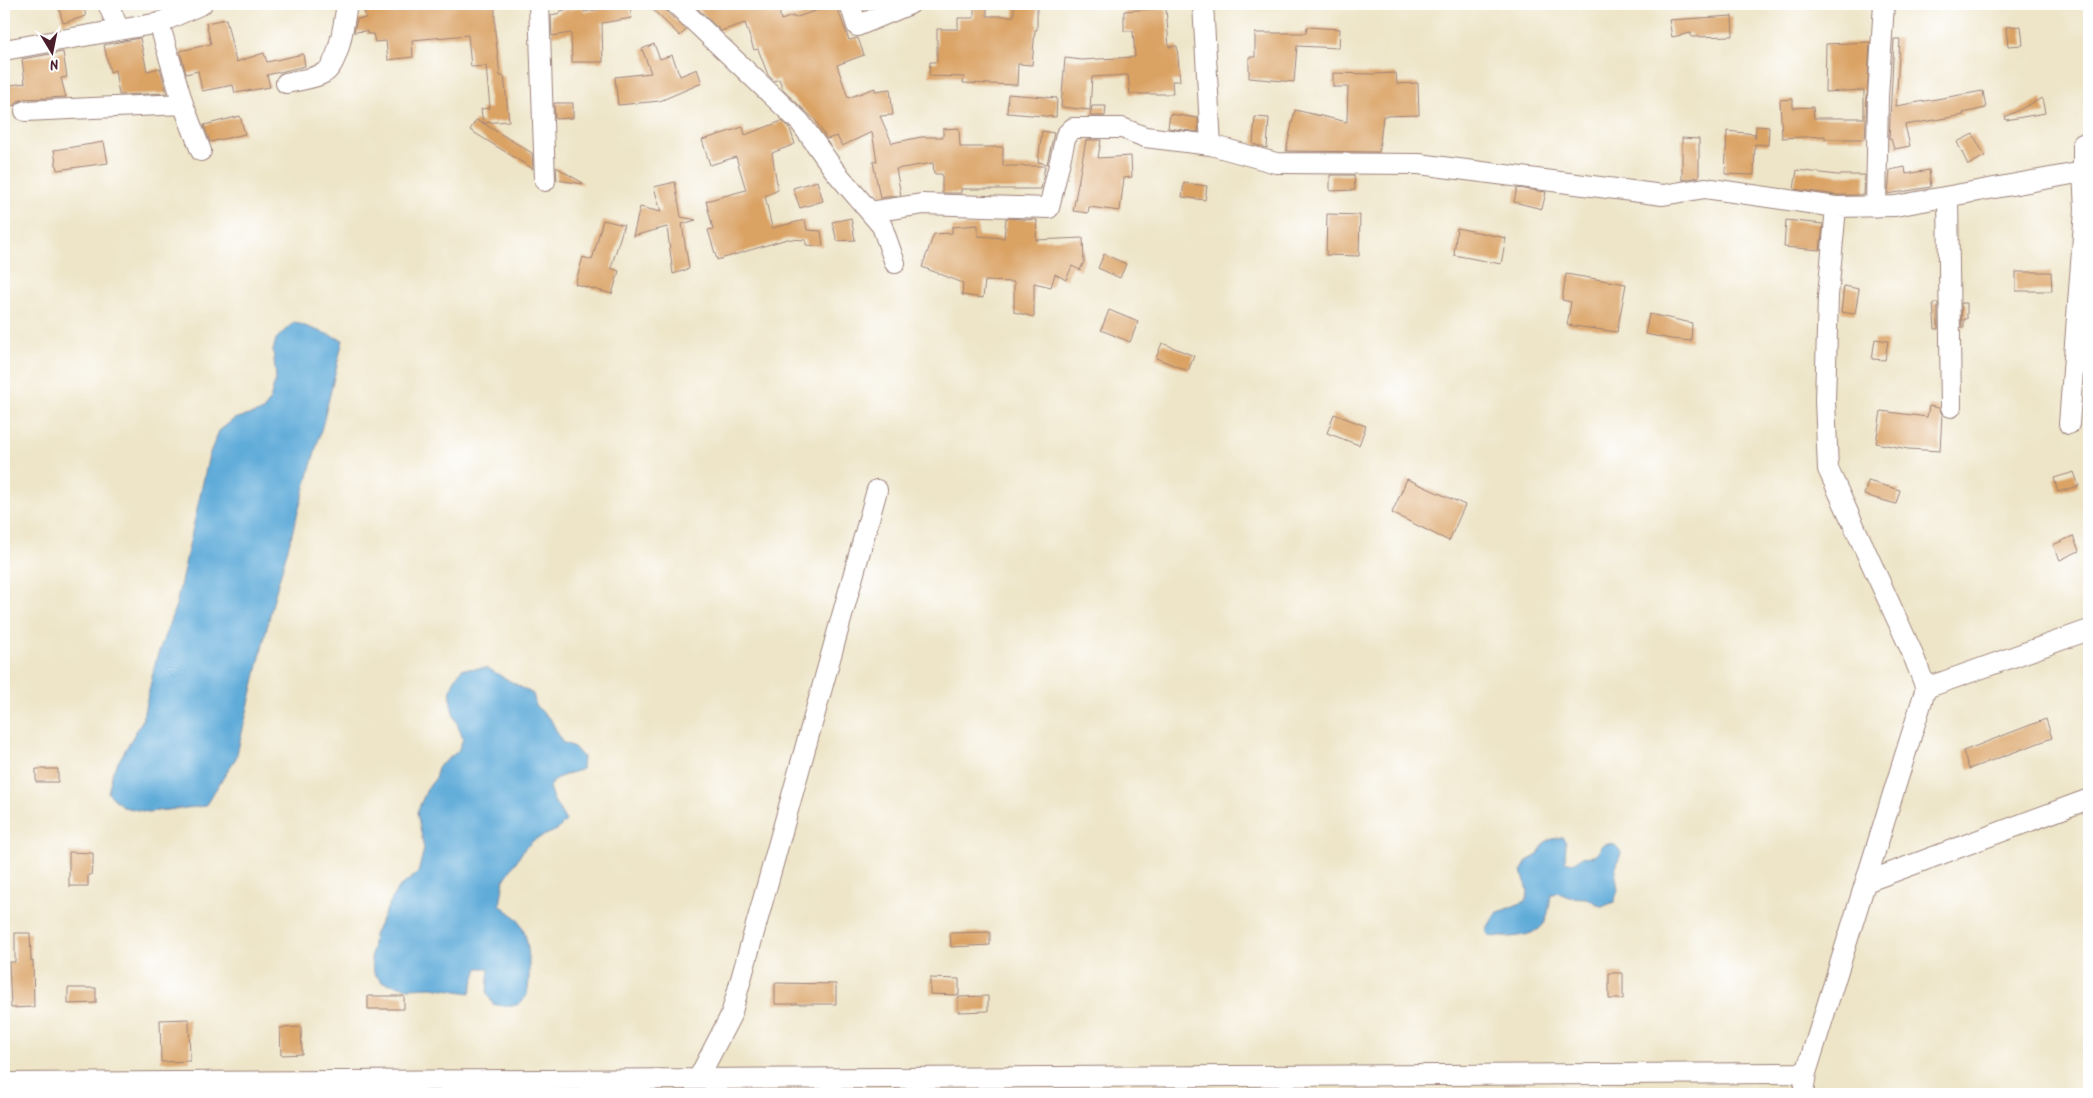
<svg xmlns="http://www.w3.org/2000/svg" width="2093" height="1098" viewBox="0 0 2093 1098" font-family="Kalam,sans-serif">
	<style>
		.water { fill: #60acd9; stroke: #556682 }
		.building { fill: #daa264 }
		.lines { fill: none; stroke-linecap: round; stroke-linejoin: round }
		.minor-casing { stroke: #9c827a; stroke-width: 22 }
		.minor { stroke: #fff; stroke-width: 20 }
	</style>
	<rect width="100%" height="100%" fill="#fff"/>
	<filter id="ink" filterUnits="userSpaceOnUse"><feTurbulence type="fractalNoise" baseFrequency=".02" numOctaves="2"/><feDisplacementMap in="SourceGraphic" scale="10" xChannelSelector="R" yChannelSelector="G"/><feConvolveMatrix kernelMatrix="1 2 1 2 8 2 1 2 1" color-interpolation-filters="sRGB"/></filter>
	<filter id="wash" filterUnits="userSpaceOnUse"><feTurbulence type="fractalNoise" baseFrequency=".0096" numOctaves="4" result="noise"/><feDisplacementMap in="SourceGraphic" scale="20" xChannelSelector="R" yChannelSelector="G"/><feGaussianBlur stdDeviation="1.12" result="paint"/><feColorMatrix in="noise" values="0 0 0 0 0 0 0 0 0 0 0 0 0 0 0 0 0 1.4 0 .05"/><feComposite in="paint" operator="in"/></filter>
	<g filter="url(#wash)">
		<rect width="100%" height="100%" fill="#eee5c8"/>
		<path class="water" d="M294 322 343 340 323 423 274 598 236 758 205 806 148 812 123 807 108 793 113 771 142 721 156 660 176 605 209 455 219 431 234 419 263 411 270 400 276 377 273 351 276 339Z
			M487 668 533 694 536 706 551 720 562 742 574 747 583 757 582 769 557 778 549 787 553 799 566 821 557 830 534 840 525 848 504 880 500 905C506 910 516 916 520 923 528 937 529 953 529 968 530 997 525 1012 493 1004L487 993 489 968H478L470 993 432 987 408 988 382 982 374 973 371 960 374 935 397 889 418 873 424 849 417 812 427 789 435 779 438 767 458 751 463 739C453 712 441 694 462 669Z
			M1562 837 1566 842 1565 861C1573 864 1576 863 1581 857L1594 856 1599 852 1601 846C1610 841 1617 844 1621 853L1615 870 1618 890 1614 902 1602 907 1587 898 1568 897 1557 892 1551 895C1549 906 1549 917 1542 926 1533 938 1502 938 1489 936L1486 930 1496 913 1526 901C1531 890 1525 882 1521 872L1527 861 1538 855 1544 843 1549 840Z"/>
		<g id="blocks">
			<path class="building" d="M58 4H83L86 16 63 23Z
				M402 4H495V32L500 76H504L509 121 483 123 532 153 533 169 470 130 476 120 483 123 481 109 490 108 486 66 471 67 468 35 412 40 413 57 388 60 386 41 375 42 373 34H367V31L354 32 357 19 366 18 364 10Z
				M629 4 632 18 602 23 603 62H572L571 33 552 36 551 15 560 13V11L583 7 584 12Z
				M647 4H664L668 13 686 30 680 36Z
				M693 4H778L781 20 793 16 794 18 836 4 849 40 858 38 864 55 837 65 848 98 875 88V91L890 89 893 115 880 116 892 143 921 137H943V129L959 128 960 147H1003V166H1045L1041 189H961V193H942V174H934L933 163 896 169 901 195 880 198 873 162 877 161 872 132 842 146 837 136 827 139 815 120 784 91 779 79 774 81 768 75 758 49 754 50 745 23 721 31Z
				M1014 4H1037V30H1035L1032 65 1018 64 1017 85 963 83 964 77 929 76 930 62H937V29H958V18H974V7H987V16H1014Z
				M1166 8 1169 47 1177 46 1180 81H1172L1173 94H1130L1128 75 1092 77 1090 110 1061 107 1065 58 1082 60 1135 57 1133 31H1124V11Z
				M1732 16 1733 36 1691 37V33L1672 37 1669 20Z
				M226 19 236 62 264 53 267 62 303 54 305 66 267 75 270 87 235 93 233 85 202 91 198 71 186 74 180 51 211 44 206 23Z
				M2021 26 2023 45 2008 46 2006 27Z
				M1307 27 1340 29 1339 48 1297 46 1294 82 1249 78V57H1255V33H1306Z
				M140 38 147 71 160 68 167 93 119 95 115 70 110 72 104 45Z
				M1894 39H1900L1896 106 1983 91 1986 108 1963 113 1964 115 1905 125 1910 146 1894 149 1891 139H1889Z
				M1870 42 1865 139H1825V136L1782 138 1780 100 1793 99V108L1813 107 1814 118H1864V90L1825 92 1826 44Z
				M654 44 660 59 672 55 680 76 697 69 702 83 660 101 618 105 615 77 651 73 642 49Z
				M63 52 67 77 61 78 66 97 24 99 18 101 15 105 4 107V86L25 83 22 59Z
				M1333 73 1375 74 1396 73 1397 84 1418 83 1419 115 1383 116 1379 152 1286 151 1295 110 1347 122 1348 87H1333Z
				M1008 94 1057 98 1056 117 1007 113Z
				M2042 98 2045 113 2006 120 2005 117Z
				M554 103H573V118L555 119Z
				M1092 106H1106L1105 116H1090Z
				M1170 114 1198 118V132L1168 128Z
				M240 116 245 134 210 142 204 125Z
				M1255 117 1269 118 1267 148 1253 144Z
				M782 121 790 129 795 144 772 153 778 190 765 196 772 228 805 220 807 230 821 231 823 246 806 245V240L787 239 717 260 708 230 713 229 706 201 746 190 736 157 710 165 702 140 743 127 745 135Z
				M1756 126 1769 127 1768 145 1755 144 1754 175 1725 174 1727 131 1755 134V139Z
				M1042 131 1054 133 1047 164 1038 162Z
				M1973 134 1985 156 1968 165 1957 142Z
				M1682 138 1699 139V177L1682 180Z
				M1086 140H1101L1098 158 1131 156 1132 177 1124 178 1120 211 1089 207 1088 213 1073 211Z
				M104 142 108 163 57 170 54 150Z
				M556 167 583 183V184L557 180Z
				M1905 167 1906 174 1929 170 1931 187 1888 194 1890 170Z
				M1797 170 1837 175H1865L1864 195H1837L1794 189Z
				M1330 175H1354L1355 190 1330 191Z
				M817 181 823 201 800 208 793 188Z
				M675 182 681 217 696 220 682 224 689 269 673 274 667 227 633 236 640 207 661 212 654 187Z
				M1184 183 1207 186 1205 200 1182 197Z
				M1517 188 1546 192 1542 209 1514 202Z
				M1327 214 1360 215 1359 256 1326 255Z
				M851 218 855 240 837 241 832 222Z
				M1006 218 1037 220 1036 240 1083 238 1084 262 1080 270 1072 266 1066 280 1055 274 1051 287 1034 283V317L1014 312V282L985 281 983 298 962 295 963 283 922 267 934 234 952 233V227L978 225V236L1004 238Z
				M603 220 624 225 611 268 619 271 612 294 575 284 583 257 592 260Z
				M1786 220 1823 224 1820 250 1784 247Z
				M1457 228 1506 238 1501 264 1454 255Z
				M1104 254 1126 264 1120 278 1098 268Z
				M2016 272H2051L2052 291H2016Z
				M1566 274 1626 284 1617 332 1567 325 1571 302 1562 300Z
				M1844 286 1859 289 1855 314 1841 312Z
				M1933 303H1938V329H1935Z
				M1961 303H1967V319H1964V328H1962Z
				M1109 310 1138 322 1130 342 1101 330Z
				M1649 314 1692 323 1691 341 1671 339 1645 334Z
				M1875 339 1888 341 1885 360 1872 359Z
				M1162 343 1194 356 1188 371 1156 358Z
				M1929 406 1939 408 1942 414 1940 451 1908 449 1876 443 1881 411 1927 417Z
				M1334 414 1366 426 1359 445 1327 433Z
				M2074 472 2079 486 2058 492 2054 478Z
				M1407 479 1465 505 1449 541 1392 513Z
				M1868 481 1900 490 1896 504 1864 495Z
				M2073 536 2079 551 2060 560 2053 545Z
				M2046 719 2052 738 1969 769 1963 751Z
				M36 769H58V782H36Z
				M69 852 93 853V866H92L91 875H88V886H69Z
				M990 932V945L951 947 950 933Z
				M15 933H30L31 961H33L34 1007 11 1008 9 962H15Z
				M1609 973H1623V999H1609Z
				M930 978 959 979V995L930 994Z
				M775 983 836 984V1004H775Z
				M68 988H96V1003L68 1004Z
				M368 996H404V1009H368Z
				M988 996V1011L958 1012V997Z
				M189 1019 190 1061 161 1062 160 1020Z
				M301 1027 302 1054 281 1055 280 1028Z"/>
		</g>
	</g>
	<g filter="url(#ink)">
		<use href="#blocks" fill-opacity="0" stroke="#9c827a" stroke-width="1"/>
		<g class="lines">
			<defs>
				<path id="minor" d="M108 4 119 30
					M539 4 545 181
					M676 4 800 122 835 171 882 226 895 263
					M850 4 857 26 910 4
					M1203 4 1211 145
					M159 23 183 104 201 151
					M4 50 159 23 202 4
					M286 83C298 80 314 79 324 73 340 64 344 20 347 4
					M25 111 183 104
					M1948 197 1951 407
					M1876 207 1878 97 1884 4
					M870 212 923 204 1049 208 1066 135 1073 128H1122L1145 137 1211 145 1276 163 1419 164 1663 195 1705 188 1836 207
					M2069 424 2085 210 2083 172
					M1926 688 2089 630
					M1866 882 2089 799
					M698 1079 1806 1073
					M4 1083 698 1079 731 1015 877 490
					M1803 1094 1806 1073 1926 688 1911 650 1828 469 1825 401 1828 296 1836 207 1895 206 2083 172V144L2089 142"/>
			</defs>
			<use href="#minor" class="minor-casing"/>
			<use href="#minor" class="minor"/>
		</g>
	</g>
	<rect width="2093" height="1098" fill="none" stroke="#fff" stroke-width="20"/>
	<g transform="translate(52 52) rotate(170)" stroke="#ffffff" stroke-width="4" paint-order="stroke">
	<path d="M0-4L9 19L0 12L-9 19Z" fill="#4a1f2b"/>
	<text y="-8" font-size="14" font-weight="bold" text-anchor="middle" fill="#4a1f2b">N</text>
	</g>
</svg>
